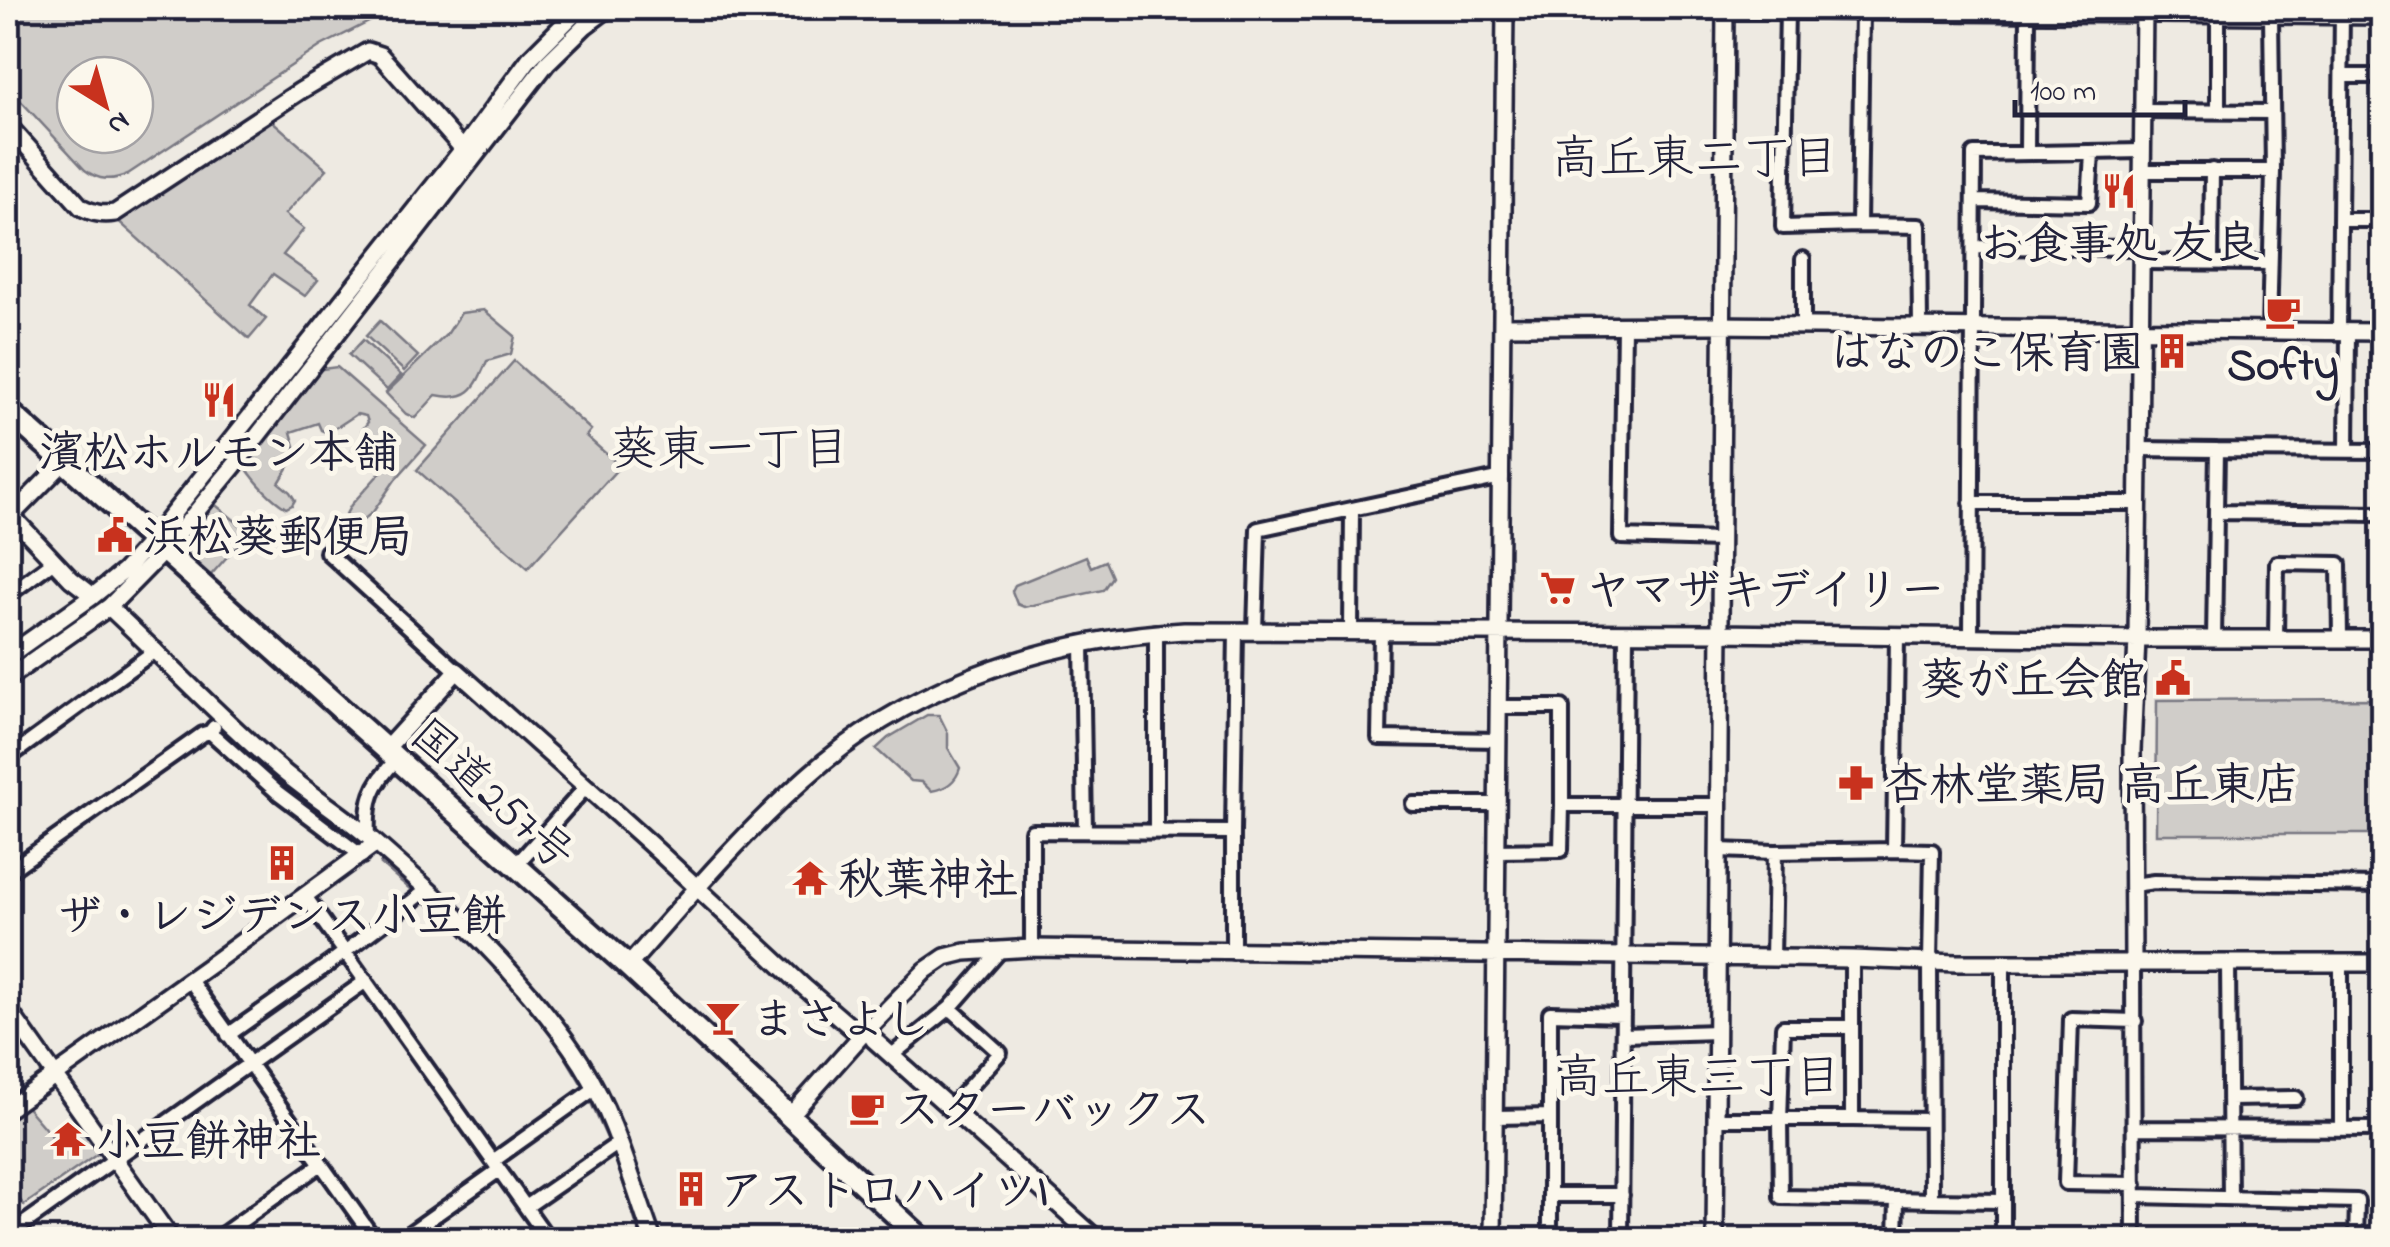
<svg xmlns="http://www.w3.org/2000/svg" width="2390" height="1247" viewBox="0 0 2390 1247" font-family="'Indie Flower','Klee One',sans-serif">
	<style>
		.green { fill: #d0cdc9; stroke: #797882; stroke-width: 2.5; fill-rule: evenodd }
		.lines { fill: none; stroke-linecap: round; stroke-linejoin: round }
		.stream { stroke: #716f7c; stroke-width: 4 }
		.minor-casing { stroke: #22223b; stroke-width: 20 }
		.tertiary-casing { stroke: #22223b; stroke-width: 22 }
		.trunk-casing { stroke: #22223b; stroke-width: 28 }
		.minor { stroke: #fbf7ec; stroke-width: 12 }
		.tertiary { stroke: #fbf7ec; stroke-width: 15 }
		.trunk { stroke: #fbf7ec; stroke-width: 20 }
		.labels { text-anchor: middle; stroke-width: 10; stroke-linejoin: round; paint-order: stroke }
		.poi-label { font-size: 45px; font-weight: bold; fill: #22223b; stroke: #fbf7ec; text-anchor: start }
		.street-label { font-size: 45px; fill: #22223b; stroke: #fbf7ec }
		.neighbourhood-label { font-size: 48px; fill: #22223b; stroke: #fbf7ec }
	</style>
	<rect width="100%" height="100%" fill="#eeeae2"/>
	<filter id="ink" filterUnits="userSpaceOnUse"><feTurbulence type="fractalNoise" baseFrequency=".01" numOctaves="2"/><feDisplacementMap in="SourceGraphic" scale="20" xChannelSelector="R" yChannelSelector="G"/><feConvolveMatrix kernelMatrix="1 2 1 2 8 2 1 2 1" color-interpolation-filters="sRGB"/></filter>
	<g filter="url(#ink)">
		<path class="green" d="M8 8H412L373 20 321 46 128 174C112 181 99 181 85 170L8 87ZM75 75H135V135H75Z
			M270 119 327 169 285 214 304 229 283 255 318 280 305 296 273 274 250 305 266 319 249 339 115 218Z
			M484 310 515 336 511 354 487 361C475 388 470 402 436 395L415 418 406 414 386 393 448 333 461 313Z
			M380 321 418 356 404 371 366 336Z
			M363 340 401 375 387 390 349 355Z
			M514 361 591 430 586 436 620 466 528 568 417 470Z
			M337 367 426 445 395 480 373 512 357 525 350 524 345 516 351 505 390 462 387 450 362 430 368 422 366 416 357 414 328 433 321 430 318 423 291 432 297 453 279 483 290 492 295 500 292 505 286 508C268 497 255 481 244 465L283 416 315 370Z
			M212 502 249 532 210 576 181 551 184 536Z
			M1086 556 1091 567 1105 561 1112 577 1103 590 1024 607 1017 604 1012 591 1015 585Z
			M2382 699V834H2156L2157 700Z
			M927 715H939L948 733V748L960 768C956 782 945 789 931 791L922 782 911 781 876 749 888 738Z
			M24 1104 55 1140 79 1124 99 1153 24 1205 15 1194 8 1199V1115Z"/>
		<g class="lines">
			<path class="stream" d="M381 863 471 941
				M514 988 556 1040 586 1090
				M590 1099 614 1152 642 1240"/>
			<defs>
				<path id="minor" d="M1787 10 1783 227 1859 225 1919 226 1920 326
					M2218 15V111
					M2343 76H2382
					M2143 111 2271 112
					M2027 152 2028 14
					M2142 171H2273
					M1974 201 2089 203 2092 153
					M2340 220H2382
					M1859 225 1862 11
					M1974 247 2141 248
					M2141 262 2270 263
					M2211 263 2212 170
					M1624 326 1621 537 1720 540
					M1803 326V259
					M2269 330 2273 171 2271 15
					M2339 331 2342 8
					M2138 449 2217 450
					M2347 451 2348 332
					M1971 503H2139
					M2216 512 2217 450 2382 451
					M327 552 457 671
					M8 595 54 561
					M1255 631 1258 529 1502 477
					M1156 632V832
					M1351 632 1352 510
					M1381 632 1379 738 1498 740
					M1897 636 1894 850 1932 851 1930 962 1931 1200 2003 1201
					M1971 637 1974 154 2142 151
					M2214 639 2216 512 2382 514
					M2276 639 2277 563 2339 564 2340 638
					M1082 643 1085 831
					M1498 707H1562V805
					M214 727 210 732 277 792 362 856
					M8 758 156 650
					M1413 804H1497
					M368 837C366 801 372 785 396 760
					M1718 850 1775 852 1894 850
					M1497 851 1561 850 1562 805H1717
					M516 865 586 787
					M8 872 203 734 210 732
					M2133 885 2154 882 2382 885
					M305 896 549 1240
					M1032 948V831L1233 832
					M1233 952V832L1236 631
					M1773 958 1775 852
					M2133 962 2134 1240
					M2228 962 2230 1198
					M190 980 375 1240
					M2135 1021 2071 1019 2066 1183 2135 1184
					M1852 1027V959
					M228 1035 330 963 427 890
					M1624 1035 1717 1032
					M892 1055 950 1008
					M2229 1099 2296 1098
					M950 1108 1000 1053 950 1008 999 952
					M1495 1117 1550 1116
					M1716 1119H1852
					M2135 1128 2382 1129
					M2341 1129V962
					M493 1161 594 1089
					M1550 1195V1013L1623 1015
					M2135 1196 2357 1201 2356 1240
					M1897 1199 1781 1197 1780 1121 1783 1027H1852V1119L1929 1120
					M526 1207 620 1142
					M8 1235 366 981
					M215 1240 321 1164
					M400 1240 499 1170
					M1550 1240V1195H1622
					M1621 1240 1626 633
					M1896 1240 1897 1199 1931 1200
					M2003 1240V962"/>
				<path id="tertiary" d="M1505 8 2382 16
					M8 125 81 207C93 213 102 215 115 213L300 91 368 51 380 55 463 149 469 151
					M1503 326 1711 325 2382 332
					M8 512 71 579 93 596
					M8 519 64 462
					M109 607C166 660 220 718 279 768 308 793 341 813 370 838 447 905 526 977 582 1064 616 1118 631 1180 653 1240
					M8 656 93 596 124 571 151 541 463 149 530 58 580 8
					M8 678 109 607 163 552 234 466 547 63 585 26 609 8
					M386 749 457 671 650 844 804 987 861 1036
					M2133 962 2132 750 2137 639 2144 8
					M628 966C690 896 752 822 824 762 924 680 1056 638 1184 631L1720 633 2137 639H2382
					M8 1009 172 1240
					M867 1030 874 1040 1098 1240
					M8 1109 217 960 375 844
					M789 1117 861 1036 926 970 945 957 965 952 1032 948 1852 959 1957 963H2382
					M1493 1240 1505 8
					M1715 1240 1725 8"/>
				<path id="trunk" d="M8 411 628 966 923 1240"/>
			</defs>
			<use href="#minor" class="minor-casing"/>
			<use href="#tertiary" class="tertiary-casing"/>
			<use href="#trunk" class="trunk-casing"/>
			<use href="#minor" class="minor"/>
			<use href="#tertiary" class="tertiary"/>
			<use href="#trunk" class="trunk"/>
		</g>
	</g>
	<defs>
		<symbol id="restaurant-bare" viewBox="-9 -9 18 18"><path d="M-5-6h1v4h1v-4h1v4h1v-4h1v5L-1.5 .5V6h-2V.5L-5-1ZM5-6V6H3V1.5H1.5Q1.5-4 5-6Z" fill="#c8321e" stroke="#fbf7ec" stroke-width="2.5" paint-order="stroke"/></symbol>
		<symbol id="cafe-bare" viewBox="-9 -9 18 18"><path d="M-5.5-4.5H6V0H3Q3 3.5 0 3.5H-2.5Q-5.5 3.5-5.5 0ZM3-3.2v2h1.7v-2ZM-6 4.5H4V6H-6Z" fill="#c8321e" stroke="#fbf7ec" stroke-width="2.5" paint-order="stroke"/></symbol>
		<symbol id="building-bare" viewBox="-9 -9 18 18"><path d="M-4-6H4V6H1V3H-1V6H-4ZM-2.5-4.3h1.7v1.8h-1.7ZM.8-4.3h1.7v1.8H.8ZM-2.5-1h1.7V.8h-1.7ZM.8-1h1.7V.8H.8Z" fill="#c8321e" stroke="#fbf7ec" stroke-width="2.5" paint-order="stroke"/></symbol>
		<symbol id="civic-bare" viewBox="-9 -9 18 18"><path d="M-.6-6.5H3V-4.5H.6V-3L4-1V1h2V6H-6V1h2V-1L-.6-3ZM-1.2 2.5V6h2.4V2.5Z" fill="#c8321e" stroke="#fbf7ec" stroke-width="2.5" paint-order="stroke"/></symbol>
		<symbol id="supermarket-bare" viewBox="-9 -9 18 18"><path d="M-6-5.5h2.5l.6 2H6L4.5 2H-2.5L-4.4-4H-6ZM-1.5 3.2a1.3 1.3 0 1 0 .1 0ZM3 3.2a1.3 1.3 0 1 0 .1 0Z" fill="#c8321e" stroke="#fbf7ec" stroke-width="2.5" paint-order="stroke"/></symbol>
		<symbol id="pharmacy-bare" viewBox="-9 -9 18 18"><path d="M-2-6h4v4h4v4h-4v4h-4v-4h-4v-4h4Z" fill="#c8321e" stroke="#fbf7ec" stroke-width="2.5" paint-order="stroke"/></symbol>
		<symbol id="temple-bare" viewBox="-9 -9 18 18"><path d="M0-6L5-2H3V0L6.5 2.5H4V6H1.5V3h-3V6H-4V2.5H-6.5L-3 0V-2H-5Z" fill="#c8321e" stroke="#fbf7ec" stroke-width="2.5" paint-order="stroke"/></symbol>
		<symbol id="bar-bare" viewBox="-9 -9 18 18"><path d="M-6-5H6L.8 .8V4.5H3.5V6h-7V4.5H-.8V.8Z" fill="#c8321e" stroke="#fbf7ec" stroke-width="2.5" paint-order="stroke"/></symbol>
	</defs>
	<g fill-rule="evenodd">
		<use href="#restaurant-bare" x="2094" y="166" width="50" height="50"/>
		<use href="#cafe-bare" x="2258" y="287" width="50" height="50"/>
		<use href="#building-bare" x="2147" y="326" width="50" height="50"/>
		<use href="#restaurant-bare" x="194" y="375" width="50" height="50"/>
		<use href="#civic-bare" x="90" y="510" width="50" height="50"/>
		<use href="#supermarket-bare" x="1533" y="563" width="50" height="50"/>
		<use href="#civic-bare" x="2148" y="653" width="50" height="50"/>
		<use href="#pharmacy-bare" x="1831" y="758" width="50" height="50"/>
		<use href="#building-bare" x="257" y="838" width="50" height="50"/>
		<use href="#temple-bare" x="785" y="853" width="50" height="50"/>
		<use href="#bar-bare" x="698" y="993" width="50" height="50"/>
		<use href="#cafe-bare" x="842" y="1083" width="50" height="50"/>
		<use href="#temple-bare" x="43" y="1114" width="50" height="50"/>
		<use href="#building-bare" x="666" y="1164" width="50" height="50"/>
	</g>
	<g class="labels">
		<g class="poi-label">
			<text x="2119" y="258" text-anchor="middle">お食事処 友良</text>
			<text x="2144" y="367" text-anchor="end">はなのこ保育園</text>
			<text x="2283" y="379" text-anchor="middle">Softy</text>
			<text x="219" y="467" text-anchor="middle">濱松ホルモン本舗</text>
			<text x="143" y="551">浜松葵郵便局</text>
			<text x="1586" y="604">ヤマザキデイリー</text>
			<text x="2145" y="694" text-anchor="end">葵が丘会館</text>
			<text x="1884" y="799">杏林堂薬局 高丘東店</text>
			<text x="838" y="894">秋葉神社</text>
			<text x="282" y="930" text-anchor="middle">ザ・レジデンス小豆餅</text>
			<text x="751" y="1034">まさよし</text>
			<text x="895" y="1124">スターバックス</text>
			<text x="96" y="1155">小豆餅神社</text>
			<text x="719" y="1205">アストロハイツI</text>
		</g>
		<g class="street-label">
			<text transform="translate(494 793) rotate(42)" y="16">国道257号</text>
		</g>
		<g class="neighbourhood-label">
			<text x="1695" y="173">高丘東二丁目</text>
			<text x="730" y="464">葵東一丁目</text>
			<text x="1698" y="1092">高丘東三丁目</text>
		</g>
	</g>
	<rect width="2390" height="1247" fill="none" stroke="#fbf7ec" stroke-width="40"/>
	<rect x="20" y="20" width="2350" height="1207" fill="none" stroke="#22223b" stroke-width="4" filter="url(#ink)"/>
	<g transform="translate(105 105) rotate(143)"><circle r="48" fill="#fbf7ec" stroke="#a4a2a5" stroke-width="2.5"/>
	<path d="M0-8L18 38L0 25L-18 38Z" fill="#c8321e"/>
	<text y="-15" font-size="28" font-weight="bold" text-anchor="middle" fill="#22223b">N</text>
	</g>
	<path d="M2015 100v15h170v-15" fill="none" stroke="#22223b" stroke-width="5"/>
	<text x="2030" y="100" font-size="30" fill="#22223b" stroke="#fbf7ec" stroke-width="8" paint-order="stroke">100 m</text>
</svg>
